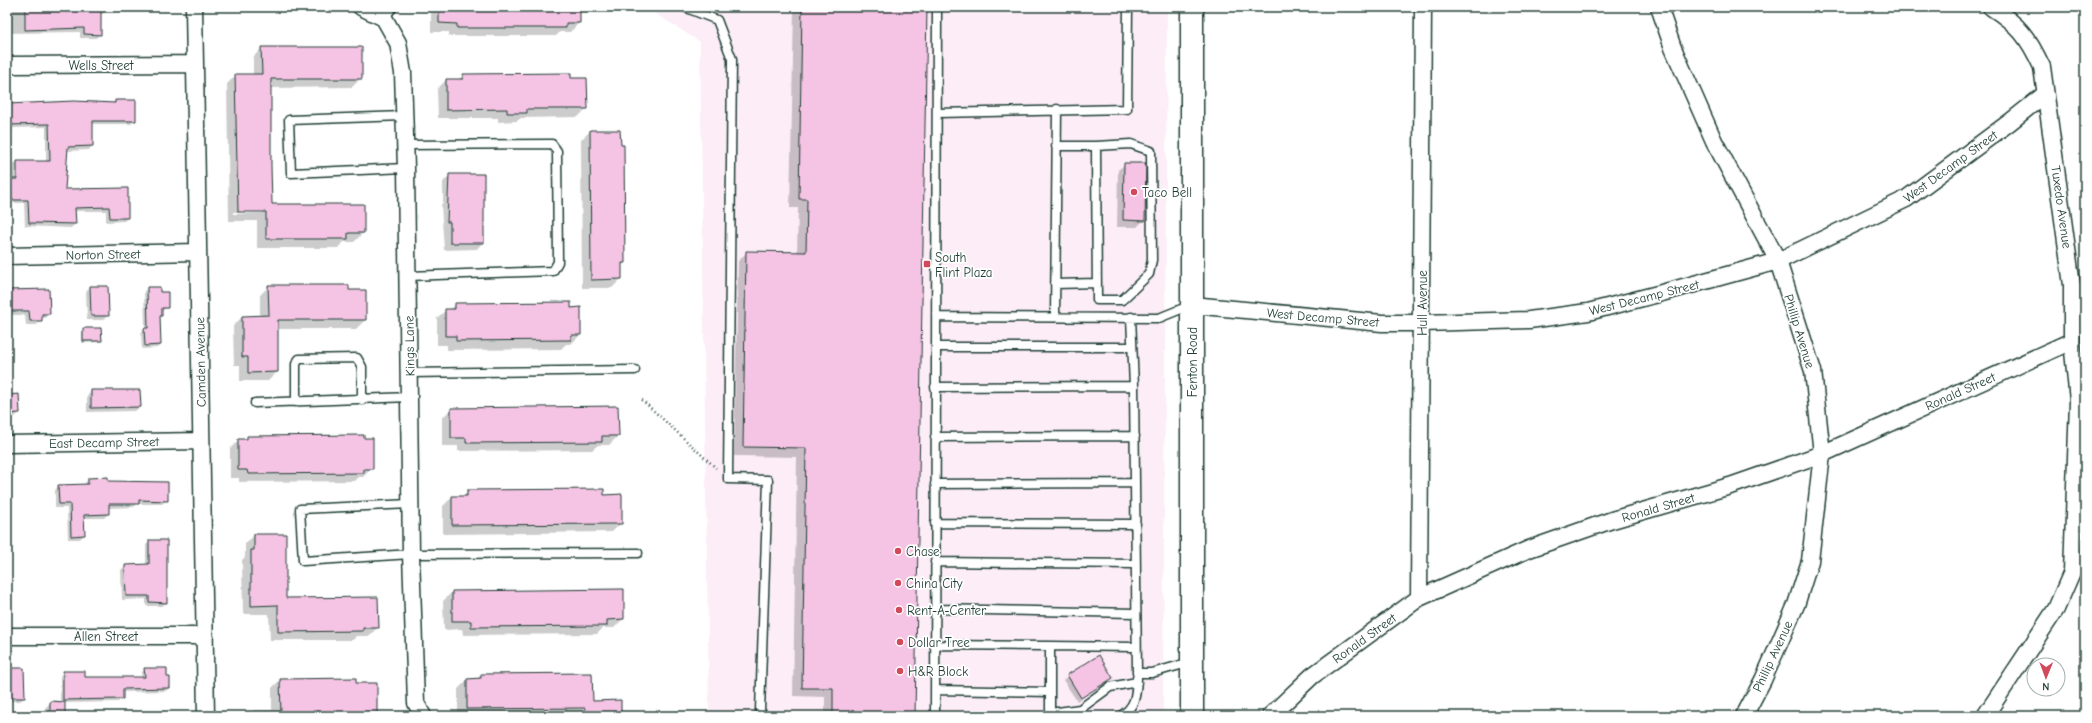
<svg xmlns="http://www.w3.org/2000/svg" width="2092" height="723" viewBox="0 0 2092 723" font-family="'Comic Neue',sans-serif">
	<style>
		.built { fill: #fcedf7 }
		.shadow { fill: #0003; fill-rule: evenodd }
		.building { fill: #f5c3e3; stroke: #1f3d34 }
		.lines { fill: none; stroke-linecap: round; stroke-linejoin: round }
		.lane-casing { stroke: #1f3d34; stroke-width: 11 }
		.street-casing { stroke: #1f3d34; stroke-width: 19 }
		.secondary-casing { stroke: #1f3d34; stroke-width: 25 }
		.path { stroke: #1f3d34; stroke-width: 2.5; stroke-dasharray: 1 3; stroke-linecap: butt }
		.lane { stroke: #fff; stroke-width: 8 }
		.street { stroke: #fff; stroke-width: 16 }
		.secondary { stroke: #fff; stroke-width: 22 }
		.poi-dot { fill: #d1495b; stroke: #fff; stroke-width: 1.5 }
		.labels { text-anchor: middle; stroke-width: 3.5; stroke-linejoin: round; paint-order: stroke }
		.street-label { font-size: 13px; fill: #1f3d34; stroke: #fff }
		.poi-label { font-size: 13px; fill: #1f3d34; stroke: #fff; text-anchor: start }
	</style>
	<rect width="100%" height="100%" fill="#fff"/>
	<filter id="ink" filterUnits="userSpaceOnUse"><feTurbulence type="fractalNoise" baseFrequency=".025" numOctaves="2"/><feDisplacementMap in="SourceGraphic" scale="8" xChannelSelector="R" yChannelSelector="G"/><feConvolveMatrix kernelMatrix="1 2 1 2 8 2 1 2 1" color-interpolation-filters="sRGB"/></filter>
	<g filter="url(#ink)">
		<path class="built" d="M645 7H1167L1163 716H709L700 42Z"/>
		<path class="shadow" d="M7 7H107V11L100 15V34L96 38H80V32L7 33Z
			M431 7H579V23L570 32H560L556 36H449V32H431Z
			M794 7H926L914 716H825V697L793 696 797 457 734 456 738 261 747 252 797 253 798 208H790Z
			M262 48 361 78 352 87 270 88 271 205H363V233L354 242H344L338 248H257V221H229L227 84 236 75H253V57ZM263 211V213L233 214V212Z
			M463 75 570 79 587 108 578 117 521 118 517 121 498 122V118H438L437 89 446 80H458Z
			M7 100H12V105L112 104 115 101 135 120 131 124H92V146L89 150 67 151 64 190 127 189V218L124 221 106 222V211H75V224L71 228 25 226 24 203H7V163L46 162V127L13 128V132L7 136Z
			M590 131H620V146H623L624 263 621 266V279L612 288H582L581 140Z
			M1125 164 1144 220 1137 227H1117L1118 170Z
			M450 175 483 242 477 249 444 250 441 205 443 202V182Z
			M269 286 365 320 356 329H277V372L268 381H240V365H234L233 326 242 317 260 316V295Z
			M90 287 108 315 103 320H87L86 292Z
			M148 288 159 293H167V308L161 311 159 317 160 345 157 348 142 349 141 333 145 329 144 291Z
			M7 290 49 314 45 318H41L37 325H26L25 315H7Z
			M456 304 570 309 580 335 571 344H566L561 349 447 350V345H437V318L446 310H450Z
			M84 329 101 341 99 342 82 343V331Z
			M7 388H12V396L19 413 15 417H7Z
			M91 391H139L140 407 135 411 87 412V396Z
			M451 409 618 436 609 445H598L592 450 458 451V446H442V418Z
			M248 437 363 439 372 468 363 477H359L355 481 239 482V478H230V449L239 440H245Z
			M88 479 107 482 167 500 162 504H137L134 507 108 508V514L104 518H83L84 535 80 539H68L67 508H55V490L59 486 84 485Z
			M468 491 603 496 621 523 612 532 443 534V506L452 497H462Z
			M254 535 285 599 378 627 369 636H356L353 640H270L269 614H243L242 560 245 557V544Z
			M150 541 166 603 162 606H146V599L122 600 121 570 125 566H146V545Z
			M452 592 623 619 614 628H603L597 634 463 635 462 629 444 630 443 601Z
			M7 669 24 698 20 701H10V716H7Z
			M145 669 166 678 169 687 166 691 122 692V699L118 702 64 703V716H44V709L51 702H60V676L63 672 84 678H142L141 673Z
			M481 675 592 702 620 716H458V689L467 680 477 679Z
			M1068 676 1112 678 1077 701 1063 680Z
			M280 680 355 684 376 715 248 716 254 710H272V688Z"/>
		<path class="building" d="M25 7H101V35L84 34V28L25 30Z
			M439 7H580V23H566V28H457V24L439 23Z
			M802 7H927L915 716H833V688H802L806 448 743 447 746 251 806 252 807 199H799Z
			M261 47H362V79H271V166L272 204H364V233H348V239H266V212H238L235 74H262Z
			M571 73V78H587L588 109H527V113H507V109L446 110V79H463V74Z
			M115 100H136V121H93V146L68 147 65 189 128 188V218H110L109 207 75 208 76 224 29 223 28 200H7V179H17V161H50L49 124 7 125V104L74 101 115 103Z
			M590 130H620L621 145H624L625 263H622V279L591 280Z
			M1124 163H1146L1145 221 1123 220Z
			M449 174H484V243H450V222H447Z
			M268 285H349V290H366V320H278V372L248 373V357H242V316L269 315Z
			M90 286H108L109 316H91Z
			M147 287H160V292H168V308H162V316H160L161 345 145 346 144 328H148Z
			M49 289 50 314H42V321H30L29 311H7V290Z
			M571 302V308L581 307V335H571V340L456 341V336H445V309H455V303Z
			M83 328H101L102 341H83Z
			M91 390H140L141 407 91 408Z
			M19 394 20 413 7 414V395Z
			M618 406 619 436H602V442L466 443V438H451V408Z
			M364 435V438H373V469H364V473L248 474 247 470H238V439H247V436Z
			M108 477V481L168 482V501L139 500V504H109V514L84 515 85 535 71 536 70 504H59L58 485 88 484V478Z
			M604 489V495L622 494V524L452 525V496H467V490Z
			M254 534H286V598L378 597 379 628H363V631L278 632V605L251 606V550H254Z
			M149 540H167V603L149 602V596H126L125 565 149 564Z
			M624 589V619L607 620V626L471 627V621H452V591Z
			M1099 655 1113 678 1081 698 1067 675Z
			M7 668H24L25 698H7Z
			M144 668H167V677H170V688L123 689V699L63 700V671H85V677H145Z
			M592 673 593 701 621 700V716H585V708L467 709V679L481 678V674Z
			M356 678V683H377V715L281 716 280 679Z
			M50 701 65 702V716H50Z"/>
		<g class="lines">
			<defs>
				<path id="lane" d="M684 7 717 20 732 59 728 479 768 480 760 711 765 716
					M384 18 393 7
					M937 113 1127 109 1128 7
					M404 116 289 120 291 173 406 168
					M405 145 552 144 557 151 558 262 553 271 408 276
					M1056 146H1096L1097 300H1122L1149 274 1152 260 1151 151 1131 144 1096 146
					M1055 284 1097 283
					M936 317 1159 318 1191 305
					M1055 317 1057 109
					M1131 317 1134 386 1137 673H1152L1191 662
					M936 347H1132
					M409 373 635 370
					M935 387 1134 386
					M296 402V364L299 359 357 358 362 367V400
					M255 403 410 397
					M935 437 1135 436
					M935 484 1135 483
					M411 504 300 509 303 561 411 554 638 553
					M935 523 1136 524
					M935 562 1135 564
					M935 609 1135 613
					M934 645 1050 646V716
					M1050 646 1136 647
					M935 690 1050 692
					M1050 713 1080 709 1110 687 1137 682
					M935 716 937 7
					M1120 716C1136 707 1136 695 1137 678"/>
				<path id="street" d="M194 7 206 716
					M361 7 384 18 398 43 403 73 406 168 411 554 416 703 423 716
					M1659 7 1673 48 1714 141 1778 261 1813 371 1822 454 1810 561 1796 605 1763 680 1744 716
					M7 65 195 64
					M7 256 198 252
					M1192 305 1382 323H1422L1529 320 1588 312 1658 294 1778 261 1906 199 2010 122 2045 94
					M7 444 201 441
					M1419 598 1423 7
					M7 636H205
					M1270 716 1312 676 1419 598 1529 549 1612 520 1730 486 1822 454 2072 341
					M1985 716 2056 609 2072 572 2078 401 2072 341V285L2042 67C2028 37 2019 25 1991 7"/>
				<path id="secondary" d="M1192 716V7"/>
			</defs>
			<use href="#lane" class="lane-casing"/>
			<use href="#street" class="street-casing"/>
			<use href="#secondary" class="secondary-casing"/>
			<path class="path" d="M642 400 716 468"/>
			<use href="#lane" class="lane"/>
			<use href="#street" class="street"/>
			<use href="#secondary" class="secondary"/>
		</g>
	</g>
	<g class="poi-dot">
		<circle cx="1134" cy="192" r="4"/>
		<rect x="923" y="260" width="8" height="8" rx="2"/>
		<circle cx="898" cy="551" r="4"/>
		<circle cx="898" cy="583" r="4"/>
		<circle cx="899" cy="610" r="4"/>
		<circle cx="900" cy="642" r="4"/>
		<circle cx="900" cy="671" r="4"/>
	</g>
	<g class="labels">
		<g class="street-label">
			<text x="101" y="70">Wells Street</text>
			<text transform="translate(1950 166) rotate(-36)" y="5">West Decamp Street</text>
			<text transform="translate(2062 207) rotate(82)" y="5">Tuxedo Avenue</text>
			<text transform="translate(103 254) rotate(-1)" y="5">Norton Street</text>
			<text transform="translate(1644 297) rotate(-14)" y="5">West Decamp Street</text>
			<text transform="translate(1422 303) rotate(-90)" y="5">Hull Avenue</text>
			<text transform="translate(1323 317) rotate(5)" y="5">West Decamp Street</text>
			<text transform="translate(1800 331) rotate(73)" y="5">Phillip Avenue</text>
			<text transform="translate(409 346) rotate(-91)" y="5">Kings Lane</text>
			<text transform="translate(200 362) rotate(-91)" y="5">Camden Avenue</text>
			<text transform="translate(1192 362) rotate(-90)" y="5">Fenton Road</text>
			<text transform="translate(1960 391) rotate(-24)" y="5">Ronald Street</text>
			<text transform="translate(104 442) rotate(-1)" y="5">East Decamp Street</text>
			<text transform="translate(1658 507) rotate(-16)" y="5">Ronald Street</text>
			<text x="106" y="641">Allen Street</text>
			<text transform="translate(1364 638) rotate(-36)" y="5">Ronald Street</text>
			<text transform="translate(1772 656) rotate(-65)" y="5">Phillip Avenue</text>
		</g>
		<g class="poi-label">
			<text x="1142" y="197">Taco Bell</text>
			<text x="935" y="262">South<tspan x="935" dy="15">Flint Plaza</tspan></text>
			<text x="906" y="556">Chase</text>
			<text x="906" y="588">China City</text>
			<text x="907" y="615">Rent-A-Center</text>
			<text x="908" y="647">Dollar Tree</text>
			<text x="908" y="676">H&amp;R Block</text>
		</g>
	</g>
	<rect width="2092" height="723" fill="none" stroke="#fff" stroke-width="24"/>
	<rect x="12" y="12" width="2068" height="699" fill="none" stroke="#1f3d34" stroke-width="1.5" filter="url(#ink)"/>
	<g transform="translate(2046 677) rotate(181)"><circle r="19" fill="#ffffff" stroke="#a5b1ae"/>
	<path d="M0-3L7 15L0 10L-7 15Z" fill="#d1495b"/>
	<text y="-6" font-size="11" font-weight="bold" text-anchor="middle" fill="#1f3d34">N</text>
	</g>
</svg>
